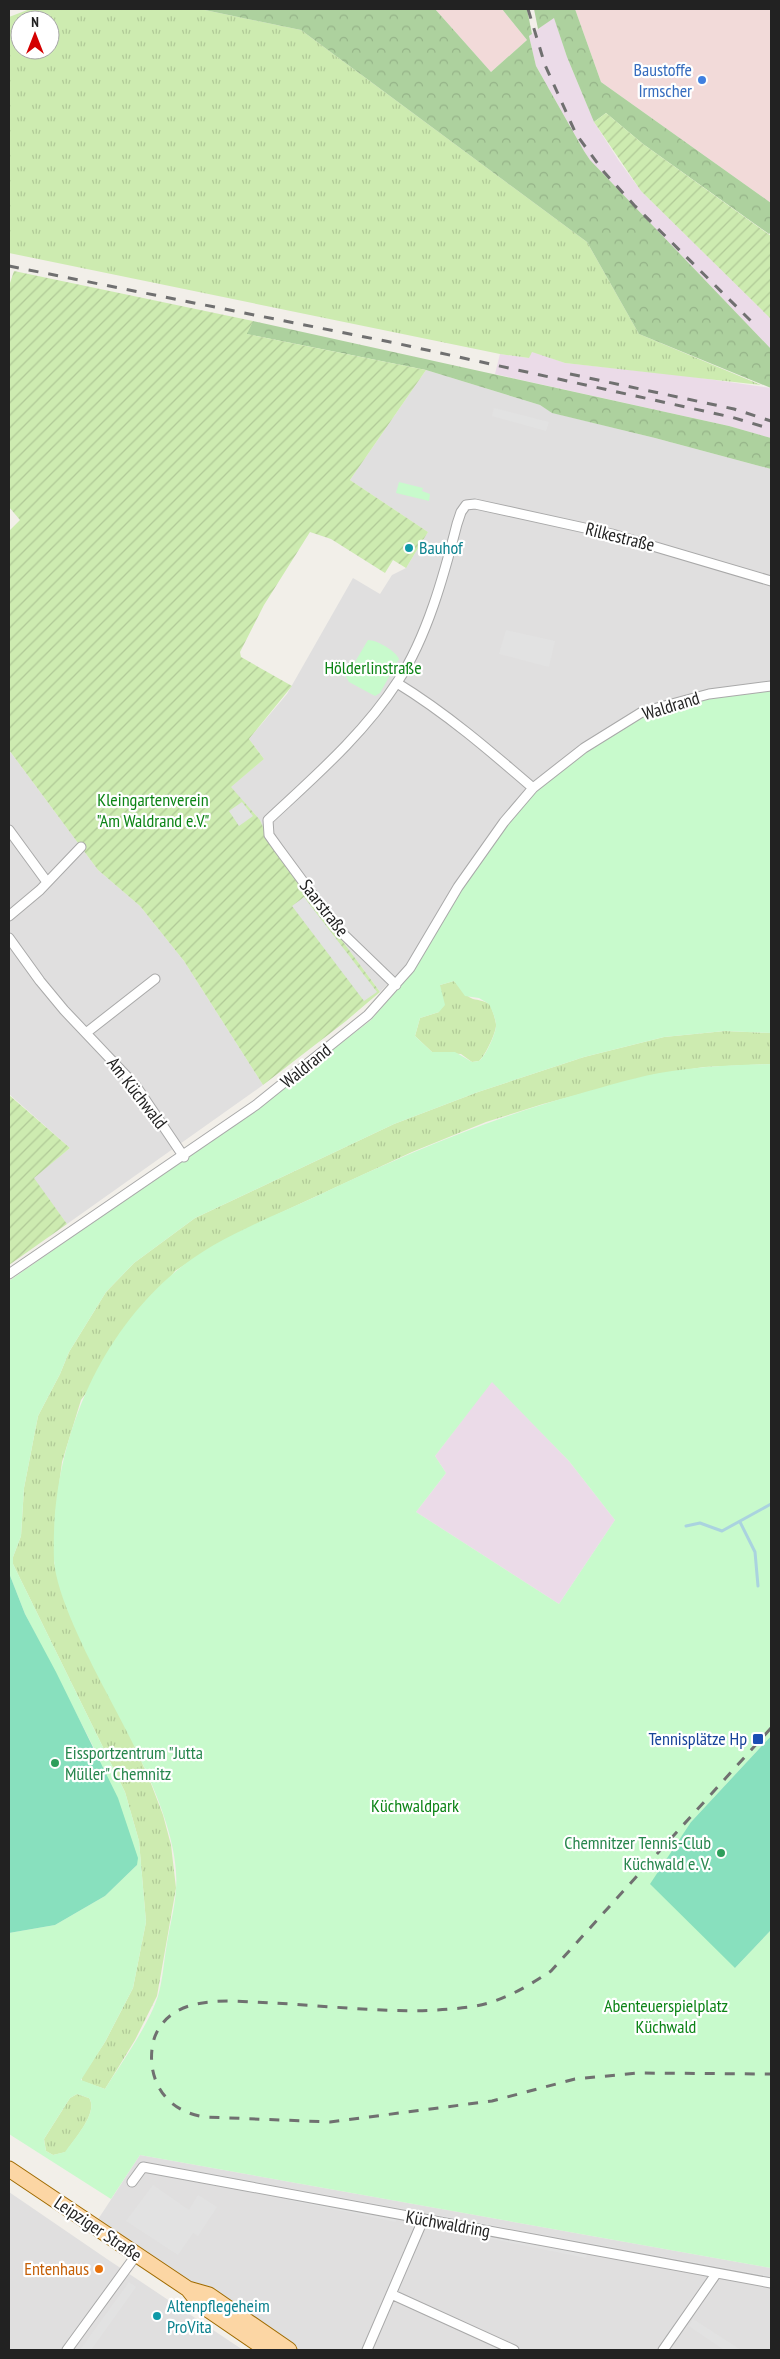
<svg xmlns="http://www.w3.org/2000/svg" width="780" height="2359" viewBox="0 0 780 2359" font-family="'PT Sans Narrow',sans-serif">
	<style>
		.residential { fill: #e0dfdf }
		.commercial { fill: #f2dad9 }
		.industrial { fill: #ebdbe8 }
		.grass { fill: url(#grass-tufts); fill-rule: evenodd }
		.forest { fill: url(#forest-crowns) }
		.park { fill: #c8facc; fill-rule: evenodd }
		.garden { fill: url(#garden-furrows) }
		.pitch { fill: #88e0be }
		.parking { fill: #e2e2e2 }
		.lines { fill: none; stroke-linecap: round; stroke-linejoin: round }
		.stream { stroke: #aad3df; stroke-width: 3 }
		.street-casing { stroke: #a9a9a9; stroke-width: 11 }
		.primary-casing { stroke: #a06b00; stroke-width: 17 }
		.street { stroke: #fff; stroke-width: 9 }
		.primary { stroke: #fcd6a4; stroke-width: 15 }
		.rail { stroke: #707070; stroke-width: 3; stroke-dasharray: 10 10; stroke-linecap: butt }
		.shop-dot { fill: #3f7fe0; stroke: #fff; stroke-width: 2 }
		.culture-dot { fill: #0f9aa8; stroke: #fff; stroke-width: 2 }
		.transit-dot { fill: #1a4fb4; stroke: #fff; stroke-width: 2 }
		.leisure-dot { fill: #2e9e5b; stroke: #fff; stroke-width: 2 }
		.food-dot { fill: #e8710a; stroke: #fff; stroke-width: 2 }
		.labels { text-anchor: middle; stroke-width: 4.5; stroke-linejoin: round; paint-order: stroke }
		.shop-label { font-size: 18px; fill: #366cbe; stroke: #fff; text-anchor: end }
		.street-label { font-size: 18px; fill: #222; stroke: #fff }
		.culture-label { font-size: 18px; fill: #0d838f; stroke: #fff; text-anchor: start }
		.park-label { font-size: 18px; fill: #0c8416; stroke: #fff }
		.transit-label { font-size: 18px; fill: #164399; stroke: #fff; text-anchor: end }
		.leisure-label { font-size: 18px; fill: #27864d; stroke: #fff; text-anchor: start }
		.food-label { font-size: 18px; fill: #c56008; stroke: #fff; text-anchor: end }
	</style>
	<defs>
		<pattern id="grass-tufts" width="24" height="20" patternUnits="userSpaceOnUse" patternTransform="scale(1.25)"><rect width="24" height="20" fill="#cdebb0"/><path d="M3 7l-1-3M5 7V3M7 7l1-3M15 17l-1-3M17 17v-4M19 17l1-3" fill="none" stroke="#b0c997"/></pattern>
		<pattern id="forest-crowns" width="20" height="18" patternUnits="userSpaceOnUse" patternTransform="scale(1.25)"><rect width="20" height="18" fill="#add19e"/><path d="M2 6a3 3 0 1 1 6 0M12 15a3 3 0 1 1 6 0" fill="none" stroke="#95b388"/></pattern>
		<pattern id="garden-furrows" width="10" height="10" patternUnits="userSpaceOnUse" patternTransform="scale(1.25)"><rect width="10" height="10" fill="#cdebb0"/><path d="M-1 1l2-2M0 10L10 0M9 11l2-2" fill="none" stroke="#b0c997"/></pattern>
	</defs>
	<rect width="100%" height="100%" fill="#f2efe9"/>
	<path class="residential" d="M426 370 540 405 553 413 655 438 771 469V684L639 710 563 758 535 781 502 819 455 885 407 965 380 992 296 878 267 836 260 820 230 787 264 759 249 739 287 694 353 578 380 594 392 575 406 568 428 532 350 480Z
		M9 750 98 870 140 906 184 961 263 1085 67 1224 33 1178 70 1148 9 1094Z
		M140 2155 771 2268V2350H278L95 2224Z
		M9 2192 107 2259 243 2350H9Z"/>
	<path class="commercial" d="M435 9H502L527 40 491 72Z
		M575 9H771V203L601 82Z"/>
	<path class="industrial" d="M554 17 567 57 594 122 619 161 641 191 771 319V349L590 160 584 151 536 66 529 36Z
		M531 351 565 363 687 376 771 388V438L729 426 495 374 500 354 529 358Z
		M492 1381 569 1461 615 1520 559 1604 416 1512 446 1473 435 1456Z"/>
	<path class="grass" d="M30 9H200L301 30 587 242 639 334 761 385 565 363 532 352 529 358 500 354 9 253V17ZM20 20H50V50H20Z
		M454 981C461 986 464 996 473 999 479 1000 483 1001 490 1004 492 1010 495 1017 496 1024 497 1031 485 1056 479 1061L472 1062 461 1054 432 1052 415 1036 420 1018 439 1012 440 985Z
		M725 1031 771 1033V1064L704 1067 652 1075 543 1104 486 1122 412 1152 265 1220 214 1246 175 1271 81 1400 62 1462 55 1516 54 1563 150 1781 163 1815 171 1845 176 1888 157 1996 135 2040 105 2089 82 2081V2077L105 2042 133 1988 146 1922 139 1841 125 1792 13 1564V1557L21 1536 24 1488 38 1416 60 1374 69 1352 106 1292 134 1263 195 1218 394 1124 478 1092 584 1057 664 1037Z
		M77 2094 89 2098C99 2112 74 2139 66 2152L53 2155 46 2151 44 2139 70 2098Z"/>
	<path class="forest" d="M200 9H435L491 72 527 40 502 9H527L532 34 529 36 536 66 584 151 590 160 771 349V388L639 334 587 242 301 30Z
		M534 9H575L601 82 771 203V232L769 234 643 144 606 113 594 122 567 57 554 18 538 29Z
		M253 321 729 426 771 438V469L655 438 552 413 540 405 426 370 246 334Z"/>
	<path class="park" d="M399 482 423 488 422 491 430 494 429 501 396 493Z
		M368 640C377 640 396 651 399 659L380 693 375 696 349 682 346 677Z
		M771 688V1033L725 1031 664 1037 584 1057 478 1092 394 1124 195 1218 134 1263 106 1292 69 1352 60 1374 38 1416 24 1488 21 1536 13 1557V1564L125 1792 139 1841 146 1922 133 1988 105 2042 81 2080 105 2089C122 2062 148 2026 158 1996 163 1979 164 1960 167 1943 170 1925 175 1907 176 1889 181 1829 132 1741 104 1688 88 1657 56 1595 54 1560 50 1454 92 1342 175 1272 215 1238 270 1218 317 1196 401 1156 485 1120 575 1095 607 1086 638 1076 672 1071 704 1066 738 1065 771 1064V1736L691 1822 735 1968 771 1930V2268L140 2155 111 2199 9 2134V1933L55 1925 105 1896 137 1865 95 1750 25 1614 9 1573V1281L257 1108 371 1020 412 972 460 889 532 791 584 752 645 716 711 697ZM454 981 465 996 479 998 489 1004C492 1010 495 1017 496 1024 497 1031 486 1056 479 1061L472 1062 455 1052H432L415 1036 420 1018 439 1012 445 1005 440 985ZM492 1382 569 1461 615 1520 559 1604 416 1512 446 1473 435 1456ZM77 2094 89 2098C99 2112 74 2139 65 2152L53 2155 46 2151 44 2139 70 2098Z"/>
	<path class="garden" d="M606 113 643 144 771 236V319L641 191 594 122Z
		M14 271 253 321 247 334 426 370 350 480 428 532 406 568 393 560 385 573 331 539 310 532 264 605 240 652 241 657 292 686 249 739 264 759 231 787 260 820 267 836 296 878 380 992 346 1021 263 1085 184 961 140 906 98 870 9 750V531L20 520 9 507V286Z
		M9 1095 70 1148 34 1178 67 1224 9 1265Z"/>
	<path class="pitch" d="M9 1573 25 1614 56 1672 118 1798 138 1858 137 1865 105 1896 55 1925 9 1933Z
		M771 1736V1930L735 1968 650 1884 691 1822Z"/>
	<path class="parking" d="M494 408 549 422 546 431 492 416Z
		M506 630 555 641 549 667 499 654Z
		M242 802 253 816 239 826 229 811Z
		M304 897 377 992 364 1001 292 906Z
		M153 2163 771 2276V2281L152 2166Z
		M153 2185 189 2210 198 2195 217 2207 198 2236 193 2233 178 2255 126 2221Z
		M238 2187 398 2217 396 2222 238 2190Z
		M428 2223 588 2253 586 2258 428 2226Z
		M129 2282 136 2287 91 2350H80Z
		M693 2319 741 2350H724L689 2326Z"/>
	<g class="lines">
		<path class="stream" d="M740 1522 755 1552 758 1586
			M686 1526 700 1523 722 1531 771 1504"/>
		<defs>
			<path id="street" d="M397 683C446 713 489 750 533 788
				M9 830 47 882
				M9 916 40 890 81 847
				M9 938 40 981 64 1010 136 1086 184 1157
				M396 985 338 929 279 849 269 835 268 820C314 777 363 735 398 681 427 637 444 575 457 524L461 512 466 505 475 504 612 534 771 581
				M86 1033 155 979
				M9 1274 256 1105 368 1015 410 968 458 887 504 822 533 788 584 748 642 712 709 694 771 686
				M132 2182 143 2167 771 2283
				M391 2294 514 2350
				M67 2350 137 2254
				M367 2350 423 2220
				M663 2350 716 2274"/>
			<path id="primary" d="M9 2169 188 2289 209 2295 289 2350
				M188 2289 200 2304 267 2350"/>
		</defs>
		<use href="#street" class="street-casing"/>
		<use href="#primary" class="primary-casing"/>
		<use href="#street" class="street"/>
		<use href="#primary" class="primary"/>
		<path class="rail" d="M528 9 545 65 576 134 604 172 634 205 755 325
			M9 266 395 343 731 417 771 429
			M570 374 734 409 771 421
			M771 1728 551 1971C527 1987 498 2004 469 2007 403 2016 337 2006 272 2003 245 2002 215 1998 189 2006 169 2012 154 2028 152 2049 148 2085 170 2113 206 2117L330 2122 492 2101 575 2079 638 2073 771 2074"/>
	</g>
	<circle class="shop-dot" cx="702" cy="80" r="5"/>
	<g class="culture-dot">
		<circle cx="409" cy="548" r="5"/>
		<circle cx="157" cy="2316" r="5"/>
	</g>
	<rect class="transit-dot" x="752" y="1733" width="12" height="12" rx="2.5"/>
	<g class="leisure-dot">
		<circle cx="55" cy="1763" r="5"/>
		<circle cx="721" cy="1853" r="5"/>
	</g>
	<circle class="food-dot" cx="99" cy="2269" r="5"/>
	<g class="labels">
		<g class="shop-label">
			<text x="692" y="76">Baustoffe<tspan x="692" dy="21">Irmscher</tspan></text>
		</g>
		<g class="street-label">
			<text transform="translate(620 537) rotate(14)" y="6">Rilkestraße</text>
			<text transform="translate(671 706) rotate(-17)" y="6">Waldrand</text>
			<text transform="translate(324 908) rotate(52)" y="6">Saarstraße</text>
			<text transform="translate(306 1066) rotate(-39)" y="6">Waldrand</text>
			<text transform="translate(137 1093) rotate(52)" y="6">Am Küchwald</text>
			<text transform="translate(448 2224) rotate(10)" y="6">Küchwaldring</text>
			<text transform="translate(98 2229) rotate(34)" y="6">Leipziger Straße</text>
		</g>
		<g class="culture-label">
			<text x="419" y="554">Bauhof</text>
			<text x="167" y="2312">Altenpflegeheim<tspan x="167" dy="21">ProVita</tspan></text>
		</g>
		<g class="park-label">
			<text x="373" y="674">Hölderlinstraße</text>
			<text x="153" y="806">Kleingartenverein<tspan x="153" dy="21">"Am Waldrand e.V."</tspan></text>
			<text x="415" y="1812">Küchwaldpark</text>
			<text x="666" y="2012">Abenteuerspielplatz<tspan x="666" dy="21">Küchwald</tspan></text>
		</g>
		<g class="transit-label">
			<text x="747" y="1745">Tennisplätze Hp</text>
		</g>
		<g class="leisure-label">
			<text x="65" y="1759">Eissportzentrum "Jutta<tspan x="65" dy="21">Müller" Chemnitz</tspan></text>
			<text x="711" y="1849" text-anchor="end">Chemnitzer Tennis-Club<tspan x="711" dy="21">Küchwald e. V.</tspan></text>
		</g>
		<g class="food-label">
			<text x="89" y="2275">Entenhaus</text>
		</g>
	</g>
	<rect width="780" height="2359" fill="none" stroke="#222222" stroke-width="20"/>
	<g transform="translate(35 35)"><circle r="24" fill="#ffffff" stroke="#a7a7a7"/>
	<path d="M0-4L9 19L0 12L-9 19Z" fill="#d40000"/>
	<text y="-8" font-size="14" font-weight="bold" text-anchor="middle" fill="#222222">N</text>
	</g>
</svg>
